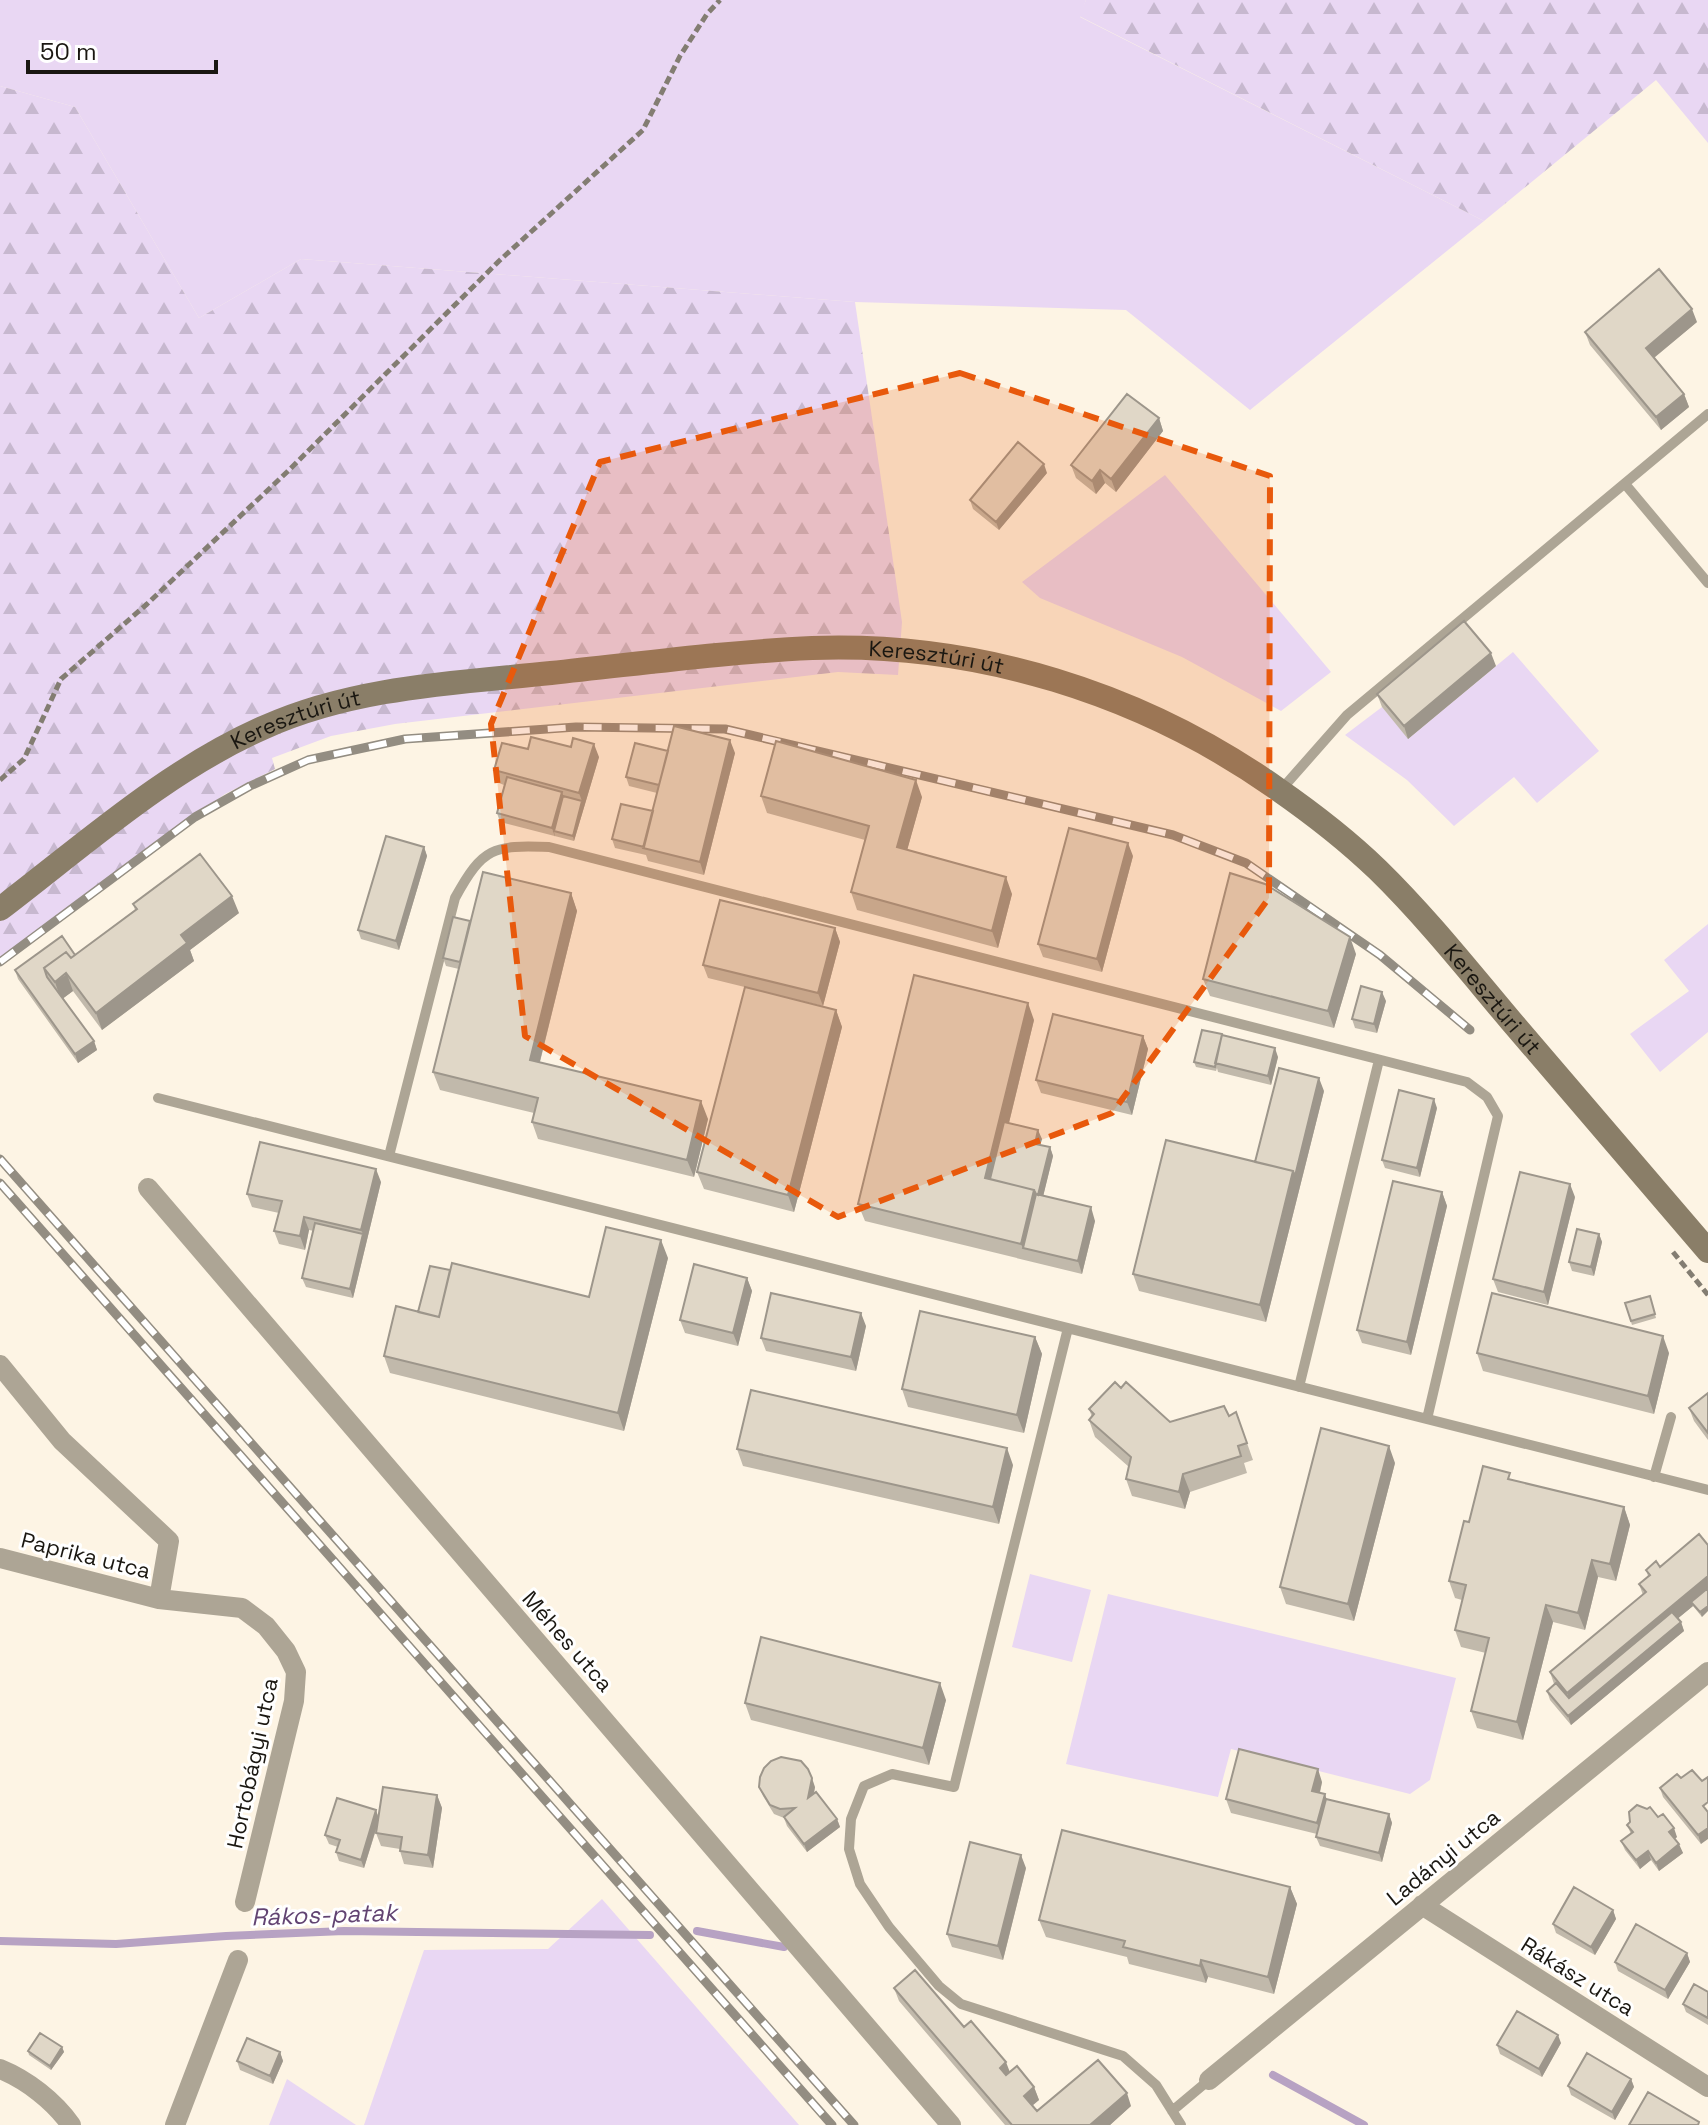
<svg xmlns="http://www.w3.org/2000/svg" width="1708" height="2125" viewBox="0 0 1708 2125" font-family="'Space Grotesk',sans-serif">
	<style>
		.grass { fill: #e9d7f3 }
		.forest { fill: url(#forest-firs) }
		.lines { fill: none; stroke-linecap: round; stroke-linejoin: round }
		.stream { stroke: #b7a2c3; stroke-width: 8 }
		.path { stroke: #837d72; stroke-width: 5; stroke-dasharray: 8 4; stroke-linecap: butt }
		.service { stroke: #ada595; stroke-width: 10 }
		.minor { stroke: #ada595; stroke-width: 20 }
		.secondary { stroke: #8a7e68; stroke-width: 24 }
		.rail-casing { stroke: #938d82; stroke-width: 9 }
		.rail { stroke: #fff; stroke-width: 6; stroke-dasharray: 18; stroke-linecap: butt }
		.wall { fill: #c1b9ab }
		.shaded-wall { fill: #9d968b }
		.building { fill: #e0d7c7; stroke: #9d968b; stroke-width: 2 }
		.marked { fill: #e8590c; fill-opacity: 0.2; stroke: #e8590c; stroke-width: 6; stroke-dasharray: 16 10; stroke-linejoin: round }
		.labels { text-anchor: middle; stroke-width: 6; stroke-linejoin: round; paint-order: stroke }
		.street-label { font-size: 22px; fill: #1a1711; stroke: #fff }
		.water-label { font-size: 24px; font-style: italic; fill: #624472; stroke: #fff }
	</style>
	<defs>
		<pattern id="forest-firs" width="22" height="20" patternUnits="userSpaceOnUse" patternTransform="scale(2)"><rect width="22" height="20" fill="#e9d7f3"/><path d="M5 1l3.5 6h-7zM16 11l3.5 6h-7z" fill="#c7b8cf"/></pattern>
	</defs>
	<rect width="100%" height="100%" fill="#fdf4e4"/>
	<path class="grass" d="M0 0H1086L1080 17 1484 221 1250 410 1126 310 855 302 301 259 199 318 75 107 0 86Z
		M1165 475 1331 672 1281 711 1182 657 1040 598 1022 582Z
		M1513 652 1599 751 1537 803 1514 777 1454 826 1407 780 1345 735 1382 707 1409 738Z
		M1708 924V1032L1660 1072 1630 1034 1689 991 1664 960Z
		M1030 1574 1091 1590 1072 1662 1012 1647Z
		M1108 1594 1456 1678 1430 1780 1410 1794 1231 1749 1218 1797 1066 1764Z
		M602 1899 799 2125H364L424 1950 548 1949Z
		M287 2079 356 2125H269Z"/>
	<path class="forest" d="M1086 0H1708V143L1656 80 1484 221 1079 16Z
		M0 86 75 107 199 318 301 259 855 302 902 622 898 675 838 672 395 724 331 736 272 758 275 769 225 794 0 957Z"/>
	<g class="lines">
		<path class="stream" d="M697 1931 784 1947
			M0 1941 116 1944 226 1936 344 1931 650 1935
			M1273 2075 1364 2125"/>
		<path class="path" d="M0 780 24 759 61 679 147 604 287 472 499 261 643 130 680 56 707 14 720 0
			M1673 1252 1708 1295"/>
		<path class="service" d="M1625 484 1708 583
			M1280 791 1347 715 1708 414
			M158 1098 1708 1490
			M389 1156 455 898C483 847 493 845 549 847L1467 1082 1487 1097 1498 1116 1427 1419
			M1068 1328 954 1787 892 1774 864 1786 851 1819 849 1849 860 1884 889 1927 939 1986 961 2004 1123 2056 1156 2085 1181 2125
			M1299 1387 1379 1060
			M1654 1477 1671 1417
			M1172 2111 1209 2080"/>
		<path class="minor" d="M148 1188 951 2125
			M0 1365 62 1441 169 1541 159 1599
			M0 1558 159 1599 242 1608 266 1626 286 1651 296 1672 294 1701 245 1902
			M1422 1905 1708 2087
			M0 2069C27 2080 54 2101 71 2125
			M1209 2080 1708 1672
			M175 2125 238 1960"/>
		<path class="secondary" id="s1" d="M0 909C84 845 167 770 265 727 354 687 455 683 551 673 638 664 725 652 812 648 977 642 1141 693 1276 788 1312 813 1347 840 1378 870 1426 917 1468 970 1511 1021 1577 1098 1642 1174 1708 1251"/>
		<defs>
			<path id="rail" d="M0 962 195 817 250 786 308 760 405 739 576 727 725 729 1173 835 1246 863 1380 955 1470 1030
				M0 1159 854 2125
				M0 1183 832 2125"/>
		</defs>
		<use href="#rail" class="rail-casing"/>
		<use href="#rail" class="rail"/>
	</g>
	<path class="wall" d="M1697 322 1654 358 1684 394 1689 407 1661 430 1590 345 1585 332Z
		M1159 418 1163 431 1116 492 1105 483 1096 494 1076 478 1071 465Z
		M1047 473 999 530 973 509 970 500Z
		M1496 666 1408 739 1382 707 1377 694Z
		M528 749 599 757 574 841 500 822 497 813 504 785 499 783 494 770Z
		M668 751 735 753 704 875 648 861 646 855 615 848 612 839 653 811 657 793 629 786 626 777Z
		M761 796 922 797 907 850 1012 894 998 948 857 910 851 892 865 840 767 813Z
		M424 847 427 856 399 950 361 939 358 930Z
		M1133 856 1102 972 1043 957 1038 944Z
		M571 893 577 911 540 1062 708 1119 694 1177 538 1139 532 1122 534 1113 440 1090 433 1072 459 969 446 966 443 958 470 921Z
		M133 904 239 913 190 950 194 961 102 1030 73 991 63 998 94 1041 97 1050 78 1063 18 979 15 970 75 955 135 910Z
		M835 928 840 942 823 1006 708 978 703 965Z
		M1356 954 1334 1028 1210 996 1203 979Z
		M1386 1001 1377 1033 1355 1028 1352 1019Z
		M836 1010 842 1027 794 1212 704 1189 697 1172Z
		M1034 1020 1009 1123 1042 1139 1040 1145 1050 1147 1053 1156 1043 1196 1095 1221 1082 1274 865 1221 858 1204Z
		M1143 1036 1148 1049 1132 1115 1041 1093 1036 1080Z
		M1222 1036 1278 1057 1271 1085 1218 1072 1217 1068 1216 1071 1196 1067 1194 1062Z
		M1324 1091 1266 1322 1139 1291 1133 1274 1255 1162Z
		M1437 1108 1420 1177 1385 1168 1382 1160Z
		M381 1182 353 1298 306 1287 302 1278 314 1231 309 1230 305 1250 279 1244 274 1231 279 1213 252 1207 247 1194Z
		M1442 1192 1447 1206 1411 1355 1362 1343 1357 1330Z
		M1575 1197 1548 1305 1498 1292 1493 1279Z
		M1599 1234 1602 1242 1594 1276 1572 1271 1569 1262Z
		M668 1258 624 1431 390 1373 384 1356 450 1270 589 1297Z
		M747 1278 752 1291 738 1346 685 1333 680 1320Z
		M1650 1296 1656 1318 1632 1325 1625 1303Z
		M866 1326 856 1371 766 1351 761 1338Z
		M1035 1337 1042 1354 1024 1433 908 1407 902 1389Z
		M1477 1353H1669L1654 1414 1483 1371Z
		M1121 1388 1170 1422 1229 1416 1236 1412 1253 1460 1244 1463 1247 1473 1190 1492 1185 1509 1132 1496 1126 1479 1129 1467 1095 1437 1089 1420 1092 1417 1089 1409Z
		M1708 1393V1440L1694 1421 1689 1408Z
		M737 1449 1013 1465 999 1524 743 1466Z
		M1395 1463 1354 1621 1286 1604 1280 1587Z
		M1512 1480 1624 1507 1630 1525 1616 1581 1598 1577 1585 1630 1553 1622 1523 1740 1477 1728 1471 1711 1486 1653 1461 1647 1455 1630 1462 1600 1455 1598 1449 1581 1469 1522Z
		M1699 1534 1702 1617 1693 1606 1678 1618 1681 1622 1684 1631 1571 1725 1550 1700 1547 1691 1554 1684 1550 1672 1643 1595 1639 1584 1648 1576 1646 1570 1660 1567Z
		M946 1700 929 1765 751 1720 745 1703Z
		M1681 1778 1702 1781 1701 1844 1663 1797 1660 1788Z
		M1322 1782 1320 1793 1326 1799 1389 1814 1392 1823 1382 1862 1320 1846 1316 1837 1317 1834 1231 1813 1226 1799Z
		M759 1787H815L814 1794 837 1819 840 1827 807 1852 787 1826 784 1818 774 1814 763 1796Z
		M437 1795 442 1808 433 1868 404 1864 400 1851V1849L381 1846 376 1833 377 1827 364 1868 339 1861 336 1852 338 1847 329 1844 325 1835 376 1810 378 1817Z
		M1658 1817 1677 1837 1675 1839 1683 1853 1659 1871 1651 1860 1640 1869 1625 1850 1621 1841 1631 1834 1627 1825Z
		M1026 1868 1003 1960 952 1947 947 1934Z
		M1290 1887 1297 1904 1274 1994 1208 1977 1206 1983 1129 1964 1127 1957 1046 1937 1039 1920Z
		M1613 1910 1616 1919 1595 1955 1556 1933 1553 1924Z
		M1687 1953 1690 1962 1668 1999 1618 1971 1615 1962Z
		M894 1988 964 2027 1010 2072 1034 2087 1039 2100 1032 2106 1037 2111 1131 2106 1110 2125H1005L899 2001Z
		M1708 1992V2025L1686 2012 1683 2004Z
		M1561 2043 1542 2077 1500 2054 1497 2045Z
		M62 2047 64 2052 51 2070 29 2055 28 2051Z
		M280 2052 283 2061 273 2084 240 2070 237 2061Z
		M1631 2079 1634 2087 1615 2120 1571 2095 1568 2086Z"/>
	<path class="shaded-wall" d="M1692 309 1697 322 1650 361 1646 348Z
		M1684 394 1689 407 1661 430 1656 417Z
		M1159 418 1163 431 1116 492 1111 479Z
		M1044 464 1047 473 999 530 996 522Z
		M1100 470 1105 483 1096 494 1092 481Z
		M1491 653 1496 666 1408 739 1404 726Z
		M730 740 735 753 704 875 700 862Z
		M594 744 599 757 574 841 573 836 582 801 579 793Z
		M916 780 922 797 903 865 897 847Z
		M562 792 565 801 554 831 555 837 552 828Z
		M1128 843 1133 856 1102 972 1097 959Z
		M424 847 427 856 399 950 396 941Z
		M1006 877 1012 894 998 948 992 931Z
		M571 893 577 911 536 1077 530 1060Z
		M232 896 239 913 190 950 194 961 102 1030 96 1013 181 935Z
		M835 928 840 942 823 1006 818 993Z
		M1350 937 1356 954 1334 1028 1328 1011Z
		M67 974 73 991 61 1000 55 982Z
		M1382 992 1386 1001 1377 1033 1374 1024Z
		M1028 1003 1034 1020 993 1188 985 1178Z
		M836 1010 842 1027 794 1212 788 1195Z
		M1143 1036 1148 1049 1132 1115 1127 1102Z
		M94 1041 97 1050 78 1063 75 1054Z
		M1275 1048 1278 1057 1271 1085 1268 1076Z
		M1319 1078 1324 1091 1266 1322 1260 1305 1293 1171Z
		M1434 1099 1437 1108 1420 1177 1417 1168Z
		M701 1101 708 1119 694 1177 687 1160Z
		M1038 1130 1042 1139 1038 1153 1035 1144Z
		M1050 1147 1053 1156 1030 1250 1023 1248 1021 1244 1034 1190Z
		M376 1169 381 1182 353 1298 350 1289 363 1234 361 1230Z
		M1570 1184 1575 1197 1548 1305 1544 1292Z
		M1442 1192 1447 1206 1411 1355 1407 1342Z
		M1091 1207 1095 1221 1082 1274 1078 1261Z
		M304 1217 309 1230 305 1250 300 1236Z
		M1599 1234 1602 1242 1594 1276 1591 1267Z
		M661 1240 668 1258 624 1431 618 1413Z
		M747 1278 752 1291 738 1346 733 1333Z
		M861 1313 866 1326 856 1371 851 1357Z
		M1663 1336 1669 1353 1654 1414 1648 1396Z
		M1035 1337 1042 1354 1024 1433 1017 1415Z
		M1389 1446 1395 1463 1354 1621 1348 1604Z
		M1007 1448 1013 1465 999 1524 993 1507Z
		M1183 1474 1190 1492 1185 1509 1179 1492Z
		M1624 1507 1630 1525 1616 1581 1610 1564Z
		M1592 1560 1598 1577 1585 1630 1578 1613Z
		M1708 1576V1593L1691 1602 1693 1606 1572 1706 1567 1693Z
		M1546 1605 1553 1622 1523 1740 1517 1722Z
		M1708 1606V1611L1702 1617 1700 1612Z
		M1681 1622 1684 1631 1571 1725 1568 1716Z
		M940 1683 946 1700 929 1765 923 1748Z
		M1318 1769 1322 1782 1317 1804 1312 1791Z
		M812 1778 815 1787 811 1806 808 1798Z
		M1325 1794 1329 1807 1322 1836 1317 1823Z
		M437 1795 442 1808 433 1868 428 1855Z
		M376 1810 379 1819 364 1868 361 1860Z
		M1389 1814 1392 1823 1382 1862 1379 1853Z
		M837 1819 840 1827 807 1852 804 1844Z
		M1674 1828 1677 1837 1673 1840 1669 1832Z
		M1708 1828V1839L1701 1844 1698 1835Z
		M1679 1844 1683 1853 1659 1871 1656 1863Z
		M1648 1851 1651 1860 1640 1869 1636 1860Z
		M1021 1855 1026 1868 1003 1960 998 1946Z
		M1290 1887 1297 1904 1274 1994 1268 1977Z
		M1613 1910 1616 1919 1595 1955 1591 1947Z
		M1687 1953 1690 1962 1668 1999 1665 1990Z
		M1201 1960 1208 1977 1206 1983 1200 1966Z
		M1558 2035 1561 2043 1542 2077 1539 2069Z
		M62 2047 64 2052 51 2070 50 2066Z
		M280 2052 283 2061 273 2084 270 2076Z
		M1006 2062 1011 2075 1004 2081 1000 2068Z
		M1631 2079 1634 2087 1615 2120 1612 2112Z
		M1034 2087 1039 2100 1028 2109 1024 2096Z
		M1127 2093 1131 2106 1110 2125H1090Z"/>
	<path class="building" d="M1659 269 1692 309 1646 348 1684 394 1656 417 1585 332Z
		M1127 394 1159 418 1111 479 1100 470 1092 481 1071 465Z
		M1018 442 1044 464 996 522 970 500Z
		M1464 621 1491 653 1404 726 1377 694Z
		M674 726 730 740 700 862 643 848Z
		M531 737 571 747 573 738 594 744 579 793 494 770 502 743 528 749Z
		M776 741 916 780 897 847 1006 877 992 931 851 892 869 826 761 796Z
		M635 743 668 751 659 785 626 777Z
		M507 777 562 792 552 828 497 813Z
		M563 796 582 801 573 836 554 831Z
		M621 804 653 811 644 847 612 839Z
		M1069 828 1128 843 1097 959 1038 944Z
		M386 836 424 847 396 941 358 930Z
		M200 854 232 896 181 935 187 943 96 1013 66 973 55 982 44 968 66 952 71 958 137 909 133 904Z
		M483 872 571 893 530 1060 701 1101 687 1160 532 1122 538 1098 433 1072Z
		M1230 873 1265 884 1350 937 1328 1011 1203 979Z
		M720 900 835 928 818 993 703 965Z
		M453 917 470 921 460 962 443 958Z
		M62 936 75 955 71 958 66 952 44 968 47 977 94 1041 75 1054 15 970Z
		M914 975 1028 1003 985 1178 1034 1190 1021 1244 858 1204Z
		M1361 986 1382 992 1374 1024 1352 1019Z
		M745 987 836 1010 788 1195 697 1172Z
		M1053 1014 1143 1036 1127 1102 1036 1080Z
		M1202 1030 1222 1034 1215 1067 1194 1062Z
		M1222 1035 1275 1048 1268 1076 1215 1063Z
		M1279 1068 1319 1078 1295 1176 1293 1171 1255 1162Z
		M1399 1090 1434 1099 1417 1168 1382 1160Z
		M1004 1122 1038 1130 1035 1144 1050 1147 1038 1195 1036 1194 1034 1190 990 1179Z
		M1166 1140 1293 1171 1260 1305 1133 1274Z
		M260 1142 376 1169 361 1230 304 1217 300 1236 274 1231 282 1201 247 1194Z
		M1520 1172 1570 1184 1544 1292 1493 1279Z
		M1393 1181 1442 1192 1407 1342 1357 1330Z
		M1036 1194 1091 1207 1078 1261 1023 1248Z
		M315 1223 363 1234 350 1289 302 1278Z
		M606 1227 661 1240 618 1413 384 1356 396 1306 439 1317 452 1263 589 1297Z
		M1577 1229 1599 1234 1591 1267 1569 1262Z
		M694 1264 747 1278 733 1333 680 1320Z
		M430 1266 450 1270 439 1317 418 1312Z
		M771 1293 861 1313 851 1357 761 1338Z
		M1492 1293 1663 1336 1648 1396 1477 1353Z
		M1650 1296 1655 1314 1631 1321 1625 1303Z
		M920 1311 1035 1337 1017 1415 902 1389Z
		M1115 1382 1121 1388 1126 1382 1170 1422 1224 1406 1229 1416 1236 1412 1247 1443 1238 1446 1241 1456 1183 1474 1179 1492 1126 1479 1131 1457 1089 1420 1094 1414 1089 1409Z
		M751 1390 1007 1448 993 1507 737 1449Z
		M1708 1393V1433L1689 1408Z
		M1321 1428 1389 1446 1348 1604 1280 1587Z
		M1483 1466 1510 1473 1508 1479 1624 1507 1610 1564 1592 1560 1578 1613 1546 1605 1517 1722 1471 1711 1489 1638 1455 1630 1466 1585 1449 1581 1464 1521 1469 1522Z
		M1699 1534 1708 1545V1576L1567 1693 1550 1672 1646 1592 1639 1584 1650 1575 1646 1570 1656 1561 1660 1567Z
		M1708 1588V1606L1700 1612 1691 1602Z
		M1672 1612 1681 1622 1568 1716 1547 1691 1556 1683 1569 1698Z
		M761 1637 940 1683 923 1748 745 1703Z
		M1239 1749 1318 1769 1312 1791 1325 1794 1317 1823 1226 1799Z
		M781 1757 801 1761 808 1769 812 1778 808 1798 816 1792 837 1819 804 1844 784 1817 795 1808 780 1809 770 1805 759 1787 760 1777 764 1768 771 1761Z
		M1692 1770 1702 1781 1708 1777V1802L1703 1806 1708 1812V1828L1698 1835 1660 1788 1677 1774 1681 1778Z
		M383 1787 437 1795 428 1855 400 1851 402 1837 376 1833Z
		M337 1798 376 1810 361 1860 336 1852 340 1840 325 1835Z
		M1326 1799 1389 1814 1379 1853 1316 1837Z
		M1637 1805 1647 1809 1650 1807 1658 1817 1663 1814 1674 1828 1669 1832 1679 1844 1656 1863 1648 1851 1636 1860 1621 1841 1633 1832 1627 1825 1630 1822 1629 1812Z
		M1062 1830 1290 1887 1268 1977 1201 1960 1200 1966 1123 1947 1125 1941 1039 1920Z
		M970 1842 1021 1855 998 1946 947 1934Z
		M1574 1887 1613 1910 1591 1947 1553 1924Z
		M1636 1924 1687 1953 1665 1990 1615 1962Z
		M915 1970 964 2027 971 2021 1006 2062 1000 2068 1006 2075 1017 2066 1034 2087 1024 2096 1037 2111 1098 2060 1127 2093 1090 2125H1012L894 1988Z
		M1694 1984 1708 1992V2018L1683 2004Z
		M1517 2011 1558 2035 1539 2069 1497 2045Z
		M40 2033 62 2047 50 2066 28 2051Z
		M247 2038 280 2052 270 2076 237 2061Z
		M1587 2053 1631 2079 1612 2112 1568 2086Z
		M1648 2092 1699 2122 1698 2125H1629Z"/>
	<path class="marked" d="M960 373 1270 476 1269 898 1112 1113 838 1217 525 1036 491 724 600 462Z"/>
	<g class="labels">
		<g class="street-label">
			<text dy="8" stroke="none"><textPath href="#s1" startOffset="1002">Keresztúri út</textPath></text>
			<text dy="8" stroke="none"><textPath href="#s1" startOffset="354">Keresztúri út</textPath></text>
			<text dy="8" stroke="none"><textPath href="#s1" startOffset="1674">Keresztúri út</textPath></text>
			<text transform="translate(86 1555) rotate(14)" y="8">Paprika utca</text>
			<text transform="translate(568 1641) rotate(49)" y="8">Méhes utca</text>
			<text transform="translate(252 1763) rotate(-78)" y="8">Hortobágyi utca</text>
			<text transform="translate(1443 1857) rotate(-39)" y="8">Ladányi utca</text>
			<text transform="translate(1578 1976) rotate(32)" y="8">Rákász utca</text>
		</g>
		<g class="water-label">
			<text transform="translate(324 1915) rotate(-2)" y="8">Rákos-patak</text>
		</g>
	</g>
	<path d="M28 60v12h188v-12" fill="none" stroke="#1a1711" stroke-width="4"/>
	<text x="40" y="60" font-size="24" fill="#1a1711" stroke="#ffffff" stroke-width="6" paint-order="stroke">50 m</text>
</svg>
